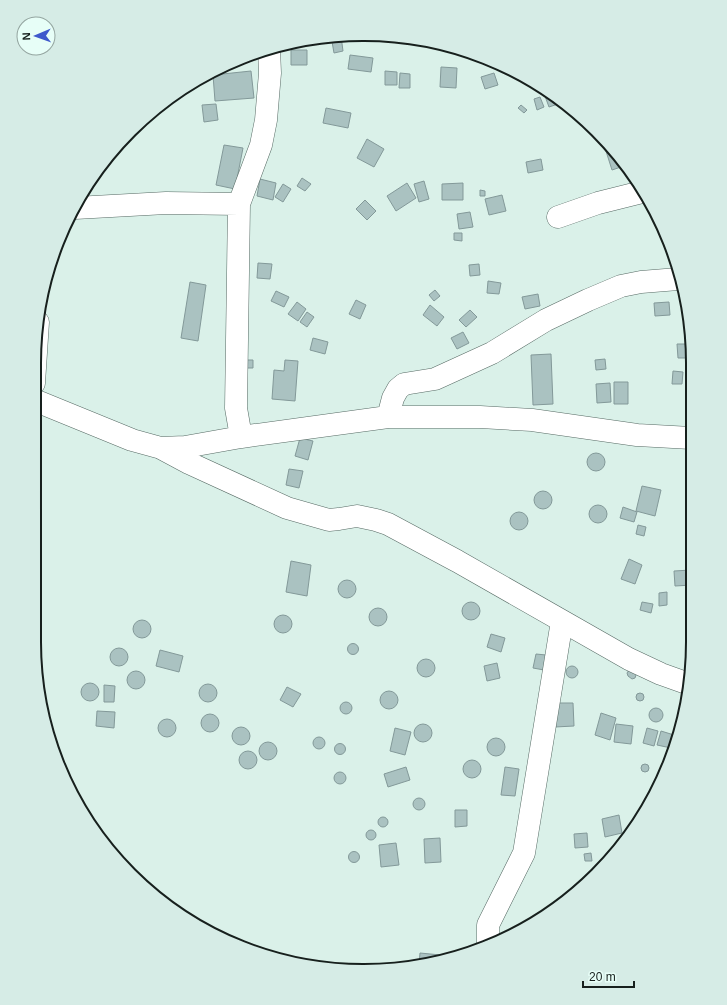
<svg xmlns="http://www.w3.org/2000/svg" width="727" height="1005" viewBox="0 0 727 1005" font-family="Arial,sans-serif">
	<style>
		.building { fill: #aac2c1; stroke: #839999 }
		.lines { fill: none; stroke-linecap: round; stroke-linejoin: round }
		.minor-casing { stroke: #566a64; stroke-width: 23 }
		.minor { stroke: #fff; stroke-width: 22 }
		.rim { fill: none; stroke: #17201d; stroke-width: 2 }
	</style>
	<rect width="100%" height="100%" fill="#daf1e9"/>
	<path class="building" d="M331 36H341L343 51 334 53Z
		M291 50H307V65H291Z
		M350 55 373 58 371 72 348 69Z
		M441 67 457 68 456 88 440 87Z
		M251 71 254 98 215 101 213 75Z
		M385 71 397 72V85H385Z
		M400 73 410 74V88H399Z
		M494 73 498 85 485 89 481 77Z
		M542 88 564 102 549 107Z
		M540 97 544 107 537 110 534 99Z
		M216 104 218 120 204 122 202 105Z
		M521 105 527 110 524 113 518 108Z
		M326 108 351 113 348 128 323 123Z
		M367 139 384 149 374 167 357 158Z
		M224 145 243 148 235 189 216 185Z
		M611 146 624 166 612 170 605 148Z
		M541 159 543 170 528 173 526 162Z
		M302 178 311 184 305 191 297 186Z
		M260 179 276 183 273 200 257 196Z
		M424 181 429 199 419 202 414 184Z
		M407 183 416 198 396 211 387 196Z
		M463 183V200H442V184Z
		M283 184 291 189 283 202 275 197Z
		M480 190 485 191V196H480Z
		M502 195 506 211 489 215 485 199Z
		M365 200 376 211 367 220 356 209Z
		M470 212 473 227 459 229 457 214Z
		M454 233H462V241L454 240Z
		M258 263 272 264 270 279 257 278Z
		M479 264 480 275 470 276 469 265Z
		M488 281 501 283 499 294 487 293Z
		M190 282 206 285 198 341 181 338Z
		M435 290 440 296 434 301 429 295Z
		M276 291 289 297 284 307 271 301Z
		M538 294 540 306 525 309 522 297Z
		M356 300 366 305 360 319 349 314Z
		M297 302 306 309 298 321 288 314Z
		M669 302 670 315 655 316 654 303Z
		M430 305 444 317 437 326 423 315Z
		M470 310 477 317 466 327 459 320Z
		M307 312 314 317 307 327 300 322Z
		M463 332 469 343 457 349 451 338Z
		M313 338 328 342 325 354 310 350Z
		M677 344H687V358H678Z
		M551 354 553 404 533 405 531 355Z
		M605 359 606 369 596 370 595 360Z
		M244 360H253V368H244Z
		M285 360 298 361 295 401 272 399 274 370 284 371Z
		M673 371 683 372 682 384H672Z
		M614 382H628V404H614Z
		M610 383 611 402 597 403 596 384Z
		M689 395H691V414H688Z
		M300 438 313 441 308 460 295 456Z
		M587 462a9 9 0 1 1 18 0a9 9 0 1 1-18 0Z
		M289 469 303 471 299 488 286 485Z
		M642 486 661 490 655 516 636 511Z
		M534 500a9 9 0 1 1 18 0a9 9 0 1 1-18 0Z
		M589 514a9 9 0 1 1 18 0a9 9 0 1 1-18 0Z
		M623 507 637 512 634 522 620 518Z
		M510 521a9 9 0 1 1 18 0a9 9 0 1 1-18 0Z
		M638 525 646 527 644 536 636 534Z
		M629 559 642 565 635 584 621 579Z
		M291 561 311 565 307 596 286 592Z
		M691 570 692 585 675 586 674 571Z
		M338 589a9 9 0 1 1 18 0a9 9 0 1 1-18 0Z
		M667 592V605L659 606V593Z
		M642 602 653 604 651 613 640 610Z
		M462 611a9 9 0 1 1 18 0a9 9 0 1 1-18 0Z
		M369 617a9 9 0 1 1 18 0a9 9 0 1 1-18 0Z
		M274 624a9 9 0 1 1 18 0a9 9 0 1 1-18 0Z
		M133 629a9 9 0 1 1 18 0a9 9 0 1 1-18 0Z
		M491 634 505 638 501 652 487 647Z
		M347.5 649a5.5 5.5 0 1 1 11 0a5.5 5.5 0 1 1-11 0Z
		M110 657a9 9 0 1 1 18 0a9 9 0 1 1-18 0Z
		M160 650 183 656 179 672 156 666Z
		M536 654 546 655 544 670 533 668Z
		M417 668a9 9 0 1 1 18 0a9 9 0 1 1-18 0Z
		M497 663 500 678 487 681 484 666Z
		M566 672a6 6 0 1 1 12 0a6 6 0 1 1-12 0Z
		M629 670 637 672 635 678 632 679 628 676 627 673Z
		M127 680a9 9 0 1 1 18 0a9 9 0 1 1-18 0Z
		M81 692a9 9 0 1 1 18 0a9 9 0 1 1-18 0Z
		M199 693a9 9 0 1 1 18 0a9 9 0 1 1-18 0Z
		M104 685 115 686 114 702H104Z
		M287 687 301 694 293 707 280 700Z
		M380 700a9 9 0 1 1 18 0a9 9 0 1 1-18 0Z
		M636 697a4 4 0 1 1 8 0a4 4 0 1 1-8 0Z
		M340 708a6 6 0 1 1 12 0a6 6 0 1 1-12 0Z
		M555 703H573L574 726 555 727Z
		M649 715a7 7 0 1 1 14 0a7 7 0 1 1-14 0Z
		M97 711 115 712 114 728 96 726Z
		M601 713 616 718 610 740 595 735Z
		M201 723a9 9 0 1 1 18 0a9 9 0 1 1-18 0Z
		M158 728a9 9 0 1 1 18 0a9 9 0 1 1-18 0Z
		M616 724 633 726 631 744 614 742Z
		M414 733a9 9 0 1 1 18 0a9 9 0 1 1-18 0Z
		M232 736a9 9 0 1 1 18 0a9 9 0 1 1-18 0Z
		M395 728 411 732 405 755 390 751Z
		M647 728 658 731 654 746 643 743Z
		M661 731 674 735 671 748 657 745Z
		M313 743a6 6 0 1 1 12 0a6 6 0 1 1-12 0Z
		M487 747a9 9 0 1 1 18 0a9 9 0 1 1-18 0Z
		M259 751a9 9 0 1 1 18 0a9 9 0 1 1-18 0Z
		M334.5 749a5.5 5.5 0 1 1 11 0a5.5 5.5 0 1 1-11 0Z
		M239 760a9 9 0 1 1 18 0a9 9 0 1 1-18 0Z
		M463 769a9 9 0 1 1 18 0a9 9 0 1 1-18 0Z
		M641 768a4 4 0 1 1 8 0a4 4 0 1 1-8 0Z
		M406 767 410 780 388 787 384 774Z
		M505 767 519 769 515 796 501 795Z
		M334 778a6 6 0 1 1 12 0a6 6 0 1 1-12 0Z
		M413 804a6 6 0 1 1 12 0a6 6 0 1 1-12 0Z
		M455 810H467V826L455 827Z
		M619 815 622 833 605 837 602 819Z
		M378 822a5 5 0 1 1 10 0a5 5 0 1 1-10 0Z
		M366 835a5 5 0 1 1 10 0a5 5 0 1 1-10 0Z
		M587 833 588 847 575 848 574 834Z
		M440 838 441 862 425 863 424 839Z
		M396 843 399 865 381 867 379 845Z
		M348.5 857a5.5 5.5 0 1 1 11 0a5.5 5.5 0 1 1-11 0Z
		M591 853 592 861H585L584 854Z
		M420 953 451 956 419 965Z"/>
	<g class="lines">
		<defs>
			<path id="minor" d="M75 208 166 203 239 204
				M558 217 598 203 642 192
				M34 383 38 322
				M34 400 132 440 161 448 185 447 241 437 388 417H480L532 420 637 435 691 438
				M388 417 393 398 398 389 404 384 435 379 446 374 492 353 546 320 588 300 621 286 641 282 678 279
				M241 437 236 408 239 204 261 145 266 120 270 73 269 49
				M161 448 189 463 287 508 329 520 339 519 357 516 376 520 388 524 457 561 629 659 661 674 689 684
				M488 946V925L524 853 562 621"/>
		</defs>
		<use href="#minor" class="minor-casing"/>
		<use href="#minor" class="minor"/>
	</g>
	<path d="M0 0H727V1005H0ZM363 41H364A322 322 0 0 1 686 363V642A322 322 0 0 1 364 964H363A322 322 0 0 1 41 642V363A322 322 0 0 1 363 41Z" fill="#d6ece6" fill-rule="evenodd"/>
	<path class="rim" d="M363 41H364A322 322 0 0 1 686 363V642A322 322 0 0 1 364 964H363A322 322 0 0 1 41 642V363A322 322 0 0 1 363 41Z"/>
	<g transform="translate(36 36) rotate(268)"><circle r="19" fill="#e7fef7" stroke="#94a5a0"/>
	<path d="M0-3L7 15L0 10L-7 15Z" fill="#3e59cc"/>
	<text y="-6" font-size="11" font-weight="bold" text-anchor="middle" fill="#17201d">N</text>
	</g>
	<path d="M583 981v6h51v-6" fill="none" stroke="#17201d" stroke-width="2"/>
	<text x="589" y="981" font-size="12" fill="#17201d" stroke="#e7fef7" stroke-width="3" paint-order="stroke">20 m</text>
</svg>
